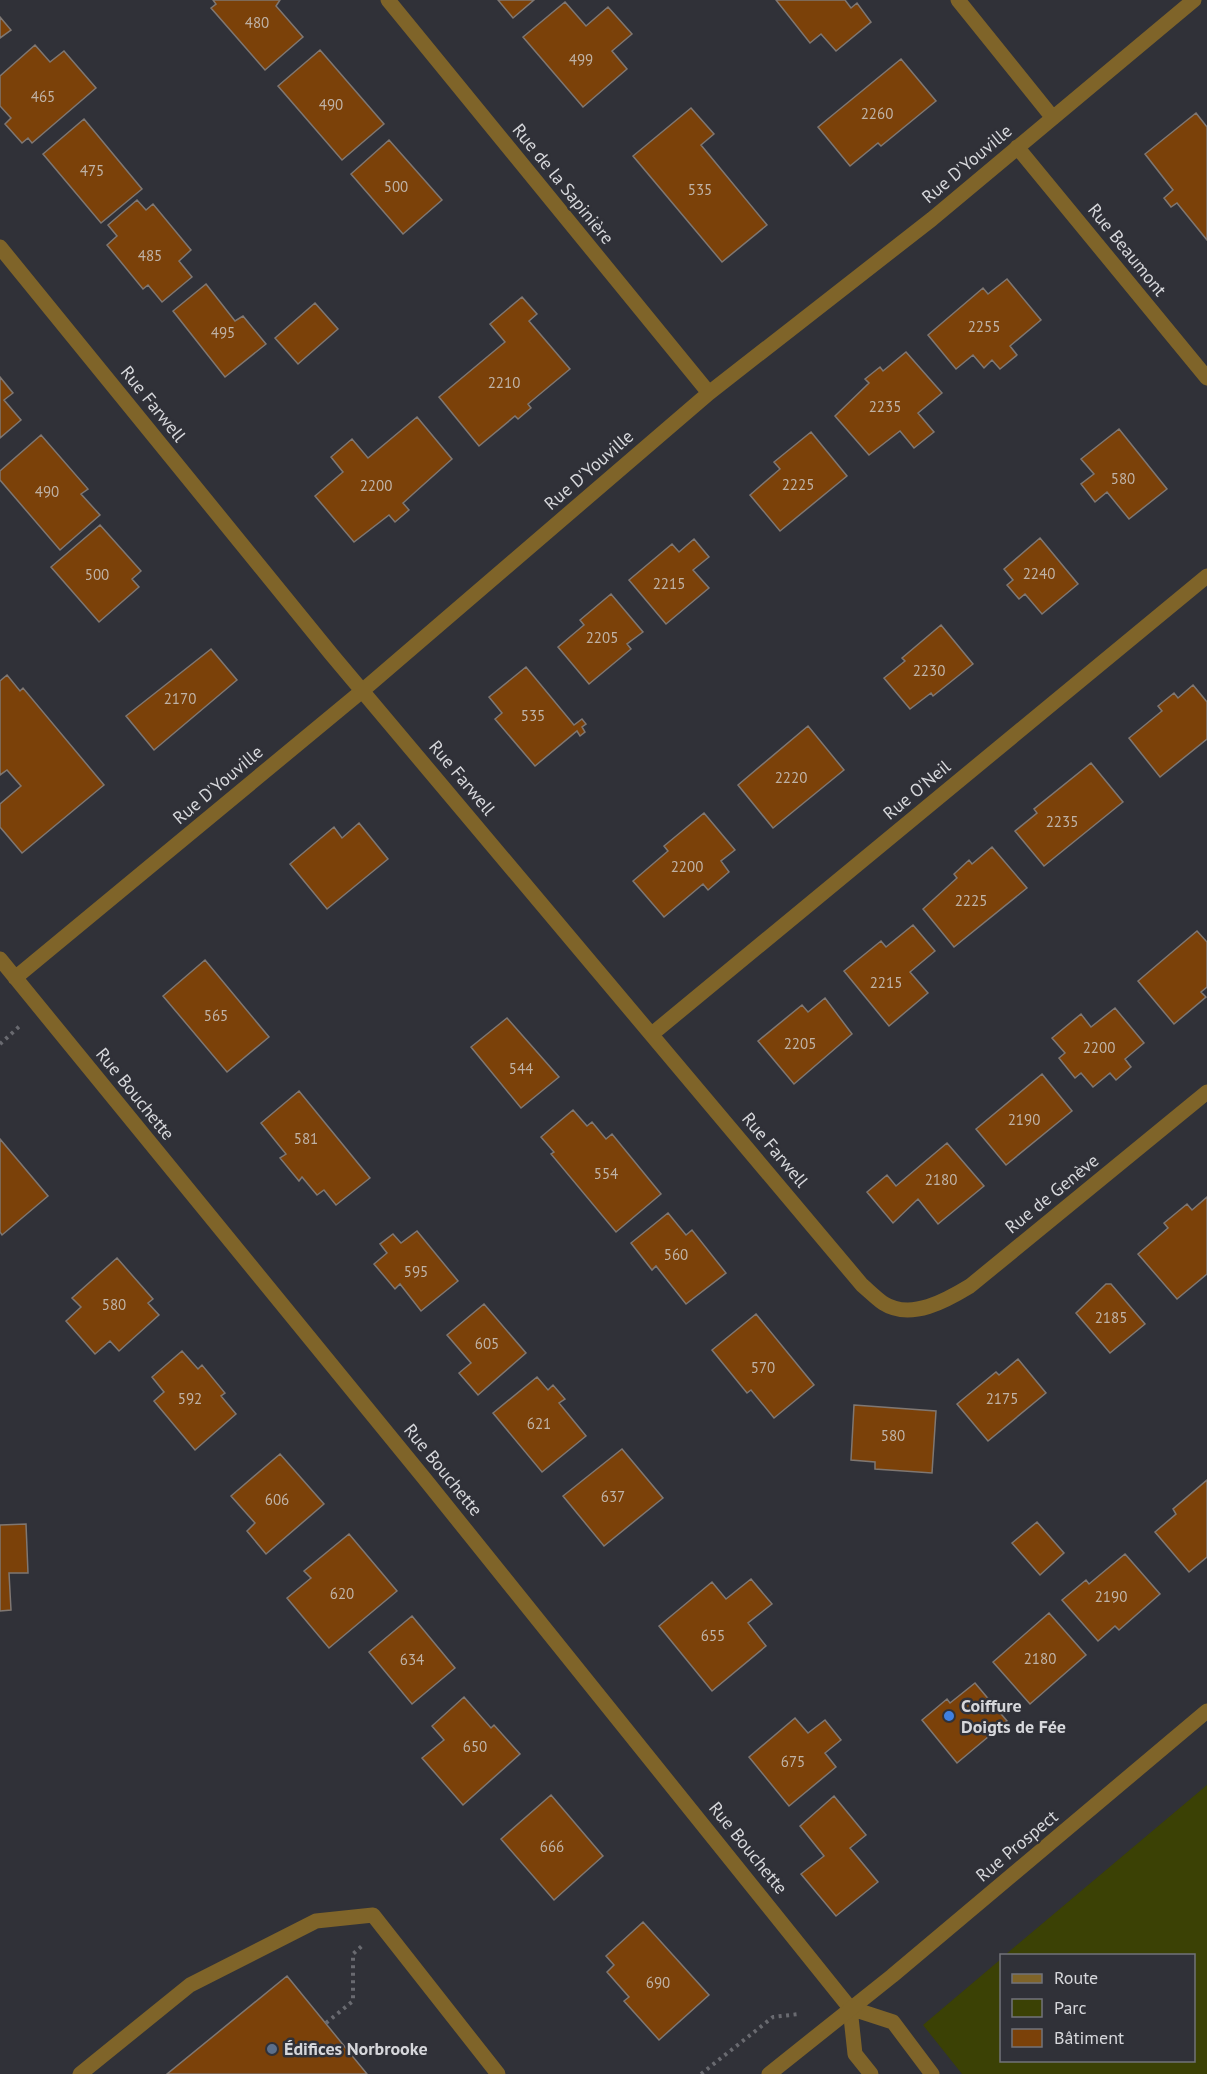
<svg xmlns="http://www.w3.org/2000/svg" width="1207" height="2074" viewBox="0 0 1207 2074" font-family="'PT Sans',sans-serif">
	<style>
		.green { fill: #3b4105 }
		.building { fill: #7b4109; stroke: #7f7772; stroke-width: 1.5 }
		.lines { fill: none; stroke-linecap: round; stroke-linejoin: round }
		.path { stroke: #696a70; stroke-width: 4; stroke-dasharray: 3 4.5; stroke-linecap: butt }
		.service { stroke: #7f6429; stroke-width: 15 }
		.minor { stroke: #7f6429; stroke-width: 15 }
		.tertiary { stroke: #7f6429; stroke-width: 15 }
		.shop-dot { fill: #3f7fe0; stroke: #303138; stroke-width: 2 }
		.service-dot { fill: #5c6f8a; stroke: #303138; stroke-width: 2 }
		.labels { text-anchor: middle; stroke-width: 5; stroke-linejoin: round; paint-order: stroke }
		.number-label { font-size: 15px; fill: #bfb2a6 }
		.street-label { font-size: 18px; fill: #d6d7db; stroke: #303138 }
		.poi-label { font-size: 18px; font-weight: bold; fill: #d6d7db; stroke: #303138; text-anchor: start }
	</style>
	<rect width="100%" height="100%" fill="#303138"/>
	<path class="green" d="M1207 1785V2074H962L923 2025 1001 1959 1002 2060H1194V1956L1005 1955Z"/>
	<path class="building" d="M213 0H280L276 6 303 37 265 70 211 8 216 4Z
		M498 0H534L513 18Z
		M776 0H845L851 8 857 3 871 22 836 51 821 34 810 43Z
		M565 2 586 26 608 7 632 34 612 51 627 69 583 107 523 37Z
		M0 17 11 30 0 38Z
		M35 45 50 62 64 51 96 88 32 143 28 138 22 143 5 124 11 118 0 106V76Z
		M320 50 384 124 342 160 278 86Z
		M901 59 936 101 881 146 878 143 850 166 818 127Z
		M691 108 714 134 701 145 767 225 722 262 633 156Z
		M1196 113 1207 127V240L1177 203 1171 207 1164 198 1173 190 1145 154Z
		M84 119 142 189 101 223 43 154Z
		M389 140 442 200 403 234 351 174Z
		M137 200 146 210 153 204 191 250 179 261 192 277 162 302 148 285 143 289 107 245 117 236 108 225Z
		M1007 279 1041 320 1010 346 1017 355 1000 369 992 360 984 368 973 355 956 369 928 335 983 288 988 294Z
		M206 284 235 321 243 316 266 344 225 377 173 311Z
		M522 297 537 314 529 321 570 369 528 404 531 408 518 419 515 416 479 446 439 397 505 342 490 324Z
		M315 303 338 329 298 364 275 338Z
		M906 352 942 393 918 413 934 432 914 448 900 431 869 455 835 416 869 383 865 379 880 367 883 371Z
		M0 377 13 393 4 400 21 420 0 438Z
		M417 417 452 459 403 503 409 510 395 522 389 515 354 542 315 496 343 472 331 457 352 439 368 458Z
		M1119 429 1167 489 1129 519 1107 492 1095 502 1081 484 1094 474 1081 459Z
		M811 432 847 476 780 531 750 495 780 469 774 462Z
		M41 435 88 489 81 494 100 515 60 550 0 480V471Z
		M100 525 141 571 132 579 139 587 99 622 51 567Z
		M1040 538 1078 584 1042 614 1025 594 1019 599 1007 585 1013 580 1004 569Z
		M694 539 709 557 693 570 709 588 666 624 629 580 672 544 679 552Z
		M611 594 643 632 627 644 631 649 589 684 558 647 584 625 580 620Z
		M941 625 973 664 933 696 931 693 910 709 884 678 905 661 902 658Z
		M211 649 237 680 154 750 126 716Z
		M526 667 574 725 582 719 586 724 582 727 585 732 580 736 577 731 535 766 495 719 502 713 489 697Z
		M7 675 20 691 23 688 104 785 22 853 0 827V804L21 786 7 770 0 775V681Z
		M1193 685 1207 702V739L1160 777 1129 738 1162 711 1158 706 1174 693 1178 698Z
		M808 726 844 770 773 828 738 785Z
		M1091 763 1123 802 1044 866 1015 831 1037 813 1034 809Z
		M704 813 735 850 721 861 729 872 708 890 703 884 664 917 633 881 668 851 664 846Z
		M359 823 388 859 327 909 290 864 334 827 342 838Z
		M992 847 1027 888 954 947 923 909 957 878 954 874 969 860 972 864Z
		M913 925 935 951 910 972 928 993 889 1026 844 971 881 941 886 947Z
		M1197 931 1207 942V987L1201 992 1206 997 1174 1024 1138 981Z
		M205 960 269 1037 227 1072 163 996Z
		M825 998 852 1034 794 1084 758 1041 802 1005 808 1012Z
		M1115 1008 1144 1043 1125 1059 1131 1067 1116 1080 1110 1073 1093 1087 1081 1073 1075 1078 1059 1058 1065 1053 1052 1038 1081 1014 1091 1027Z
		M507 1018 559 1077 521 1108 471 1047Z
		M1042 1074 1072 1111 1006 1165 976 1129Z
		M299 1091 370 1178 336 1205 324 1190 317 1195 302 1177 299 1181 280 1158 286 1154 261 1123Z
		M573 1110 587 1126 592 1122 606 1139 612 1134 661 1194 616 1232 551 1154 554 1152 541 1137Z
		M0 1139 48 1196 2 1235 0 1232Z
		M947 1143 984 1186 938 1224 918 1199 893 1223 867 1192 887 1175 896 1186Z
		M1207 1197V1274L1177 1299 1138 1254 1168 1228 1164 1223 1187 1204 1192 1210Z
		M668 1213 686 1235 692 1230 726 1273 686 1304 656 1266 652 1270 631 1243Z
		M417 1231 458 1281 421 1311 400 1284 395 1289 374 1264 387 1253 380 1244 393 1234 401 1243Z
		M117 1258 153 1299 148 1303 159 1315 119 1351 110 1341 95 1354 66 1321 81 1307 72 1298Z
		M1106 1284H1111L1145 1324 1110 1353 1076 1313Z
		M484 1304 526 1353 478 1395 459 1373 471 1363 447 1335Z
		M756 1314 814 1385 774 1418 751 1390 747 1393 712 1350Z
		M182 1351 198 1369 202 1365 225 1393 221 1396 236 1414 195 1450 154 1401 164 1392 152 1377Z
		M1018 1359 1046 1393 988 1441 957 1404 996 1372 999 1375Z
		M537 1377 548 1390 553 1385 565 1399 559 1403 586 1436 542 1472 493 1413Z
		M854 1405 936 1411 932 1473 875 1469V1462L851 1460Z
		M622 1449 663 1498 604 1546 563 1496Z
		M280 1454 324 1504 266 1554 247 1531 255 1523 231 1496Z
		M1207 1480V1557L1189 1572 1155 1532 1176 1514 1173 1509Z
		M1037 1522 1064 1553 1040 1575 1012 1543Z
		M26 1524 28 1573H9L11 1610 0 1611V1525Z
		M349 1534 397 1591 329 1648 287 1598 311 1578 304 1571Z
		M1125 1554 1160 1594 1119 1630 1115 1626 1098 1641 1062 1600 1086 1580 1089 1584Z
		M751 1579 772 1604 748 1623 766 1646 712 1691 659 1626 712 1582 726 1599Z
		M1049 1613 1086 1655 1030 1704 993 1662Z
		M412 1616 455 1668 412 1704 369 1652Z
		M975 1683 1007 1721 957 1763 922 1720 947 1699 950 1703Z
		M464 1697 491 1728 494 1725 520 1754 463 1805 422 1758 444 1740 432 1726Z
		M795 1718 808 1733 825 1720 841 1740 825 1753 836 1767 789 1806 749 1757Z
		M551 1795 603 1856 554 1900 501 1839Z
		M834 1796 866 1835 850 1848 878 1882 836 1916 801 1874 824 1856 800 1826Z
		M643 1922 709 1995 659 2040 624 2001 629 1997 607 1972 614 1965 606 1956Z
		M287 1976 367 2074H167Z"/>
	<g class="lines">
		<path class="path" d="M0 1044 22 1024
			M326 2023 353 2001V1954L363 1945
			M701 2074 773 2017 799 2014"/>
		<path class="service" d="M80 2074 190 1985 316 1921 373 1915 498 2074
			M871 2074 855 2054 850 2008 893 2022 932 2074"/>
		<path class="minor" d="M388 0 709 393
			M958 0 1053 118
			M1017 147 1207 378
			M0 247 332 655 862 1285C869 1291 876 1298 883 1303 911 1321 947 1300 970 1286L1207 1092
			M0 959 424 1478 850 2008
			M15 978 362 691 709 393 932 219 1194 0
			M652 1034 1207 576"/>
		<path class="tertiary" d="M769 2074 892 1976 1207 1711"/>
	</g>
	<circle class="shop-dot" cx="949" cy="1716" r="6"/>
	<circle class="service-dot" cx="272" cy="2049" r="6"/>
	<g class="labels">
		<g class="number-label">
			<text x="257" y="28">480</text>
			<text x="581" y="65">499</text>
			<text x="43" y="102">465</text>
			<text x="331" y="110">490</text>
			<text x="877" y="119">2260</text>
			<text x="92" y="176">475</text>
			<text x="396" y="192">500</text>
			<text x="700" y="195">535</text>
			<text x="150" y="261">485</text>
			<text x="984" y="332">2255</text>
			<text x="223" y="338">495</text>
			<text x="504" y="388">2210</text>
			<text x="885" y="412">2235</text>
			<text x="1123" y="484">580</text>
			<text x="798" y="490">2225</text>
			<text x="376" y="491">2200</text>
			<text x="47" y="497">490</text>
			<text x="1039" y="579">2240</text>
			<text x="97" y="580">500</text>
			<text x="669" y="589">2215</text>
			<text x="602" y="643">2205</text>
			<text x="929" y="676">2230</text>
			<text x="180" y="704">2170</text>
			<text x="533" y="721">535</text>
			<text x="791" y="783">2220</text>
			<text x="1062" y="827">2235</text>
			<text x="687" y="872">2200</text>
			<text x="971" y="906">2225</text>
			<text x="886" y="988">2215</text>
			<text x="216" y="1021">565</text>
			<text x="800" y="1049">2205</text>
			<text x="1099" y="1053">2200</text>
			<text x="521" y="1074">544</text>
			<text x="1024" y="1125">2190</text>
			<text x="306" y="1144">581</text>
			<text x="606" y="1179">554</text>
			<text x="941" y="1185">2180</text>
			<text x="676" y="1260">560</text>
			<text x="416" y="1277">595</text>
			<text x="114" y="1310">580</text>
			<text x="1111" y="1323">2185</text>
			<text x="487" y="1349">605</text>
			<text x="763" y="1373">570</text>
			<text x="190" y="1404">592</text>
			<text x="1002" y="1404">2175</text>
			<text x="539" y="1429">621</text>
			<text x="893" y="1441">580</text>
			<text x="613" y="1502">637</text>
			<text x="277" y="1505">606</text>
			<text x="342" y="1599">620</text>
			<text x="1111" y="1602">2190</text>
			<text x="713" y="1641">655</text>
			<text x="1040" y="1664">2180</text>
			<text x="412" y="1665">634</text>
			<text x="475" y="1752">650</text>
			<text x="793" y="1767">675</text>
			<text x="552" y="1852">666</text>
			<text x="658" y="1988">690</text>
		</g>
		<g class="street-label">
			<text transform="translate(967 164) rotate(-40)" y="6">Rue D'Youville</text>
			<text transform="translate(563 184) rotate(51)" y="6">Rue de la Sapinière</text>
			<text transform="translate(1127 250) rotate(51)" y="6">Rue Beaumont</text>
			<text transform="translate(153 404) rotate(51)" y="6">Rue Farwell</text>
			<text transform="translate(589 470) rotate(-41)" y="6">Rue D'Youville</text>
			<text transform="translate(462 778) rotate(50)" y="6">Rue Farwell</text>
			<text transform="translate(218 785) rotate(-40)" y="6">Rue D'Youville</text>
			<text transform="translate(917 790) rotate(-40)" y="6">Rue O'Neil</text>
			<text transform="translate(135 1094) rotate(51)" y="6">Rue Bouchette</text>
			<text transform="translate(775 1150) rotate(50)" y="6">Rue Farwell</text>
			<text transform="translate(1052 1194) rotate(-39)" y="6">Rue de Genève</text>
			<text transform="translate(443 1470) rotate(51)" y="6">Rue Bouchette</text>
			<text transform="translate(1017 1846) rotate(-40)" y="6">Rue Prospect</text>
			<text transform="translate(748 1848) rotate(51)" y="6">Rue Bouchette</text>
		</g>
		<g class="poi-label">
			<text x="961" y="1712">Coiffure<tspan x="961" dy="21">Doigts de Fée</tspan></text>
			<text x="284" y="2055">Édifices Norbrooke</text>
		</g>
	</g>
	<rect x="1000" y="1954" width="195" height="108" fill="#303138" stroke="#727379" stroke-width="1.5"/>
	<rect x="1012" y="1974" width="30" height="9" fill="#7f6429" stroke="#727379" stroke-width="1.5"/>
	<text x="1054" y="1984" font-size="18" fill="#d6d7db">Route</text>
	<rect x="1012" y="1999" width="30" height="18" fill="#3b4105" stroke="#727379" stroke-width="1.5"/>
	<text x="1054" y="2014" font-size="18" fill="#d6d7db">Parc</text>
	<rect x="1012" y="2029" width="30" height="18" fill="#7b4109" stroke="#727379" stroke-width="1.5"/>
	<text x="1054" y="2044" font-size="18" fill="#d6d7db">Bâtiment</text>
</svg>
